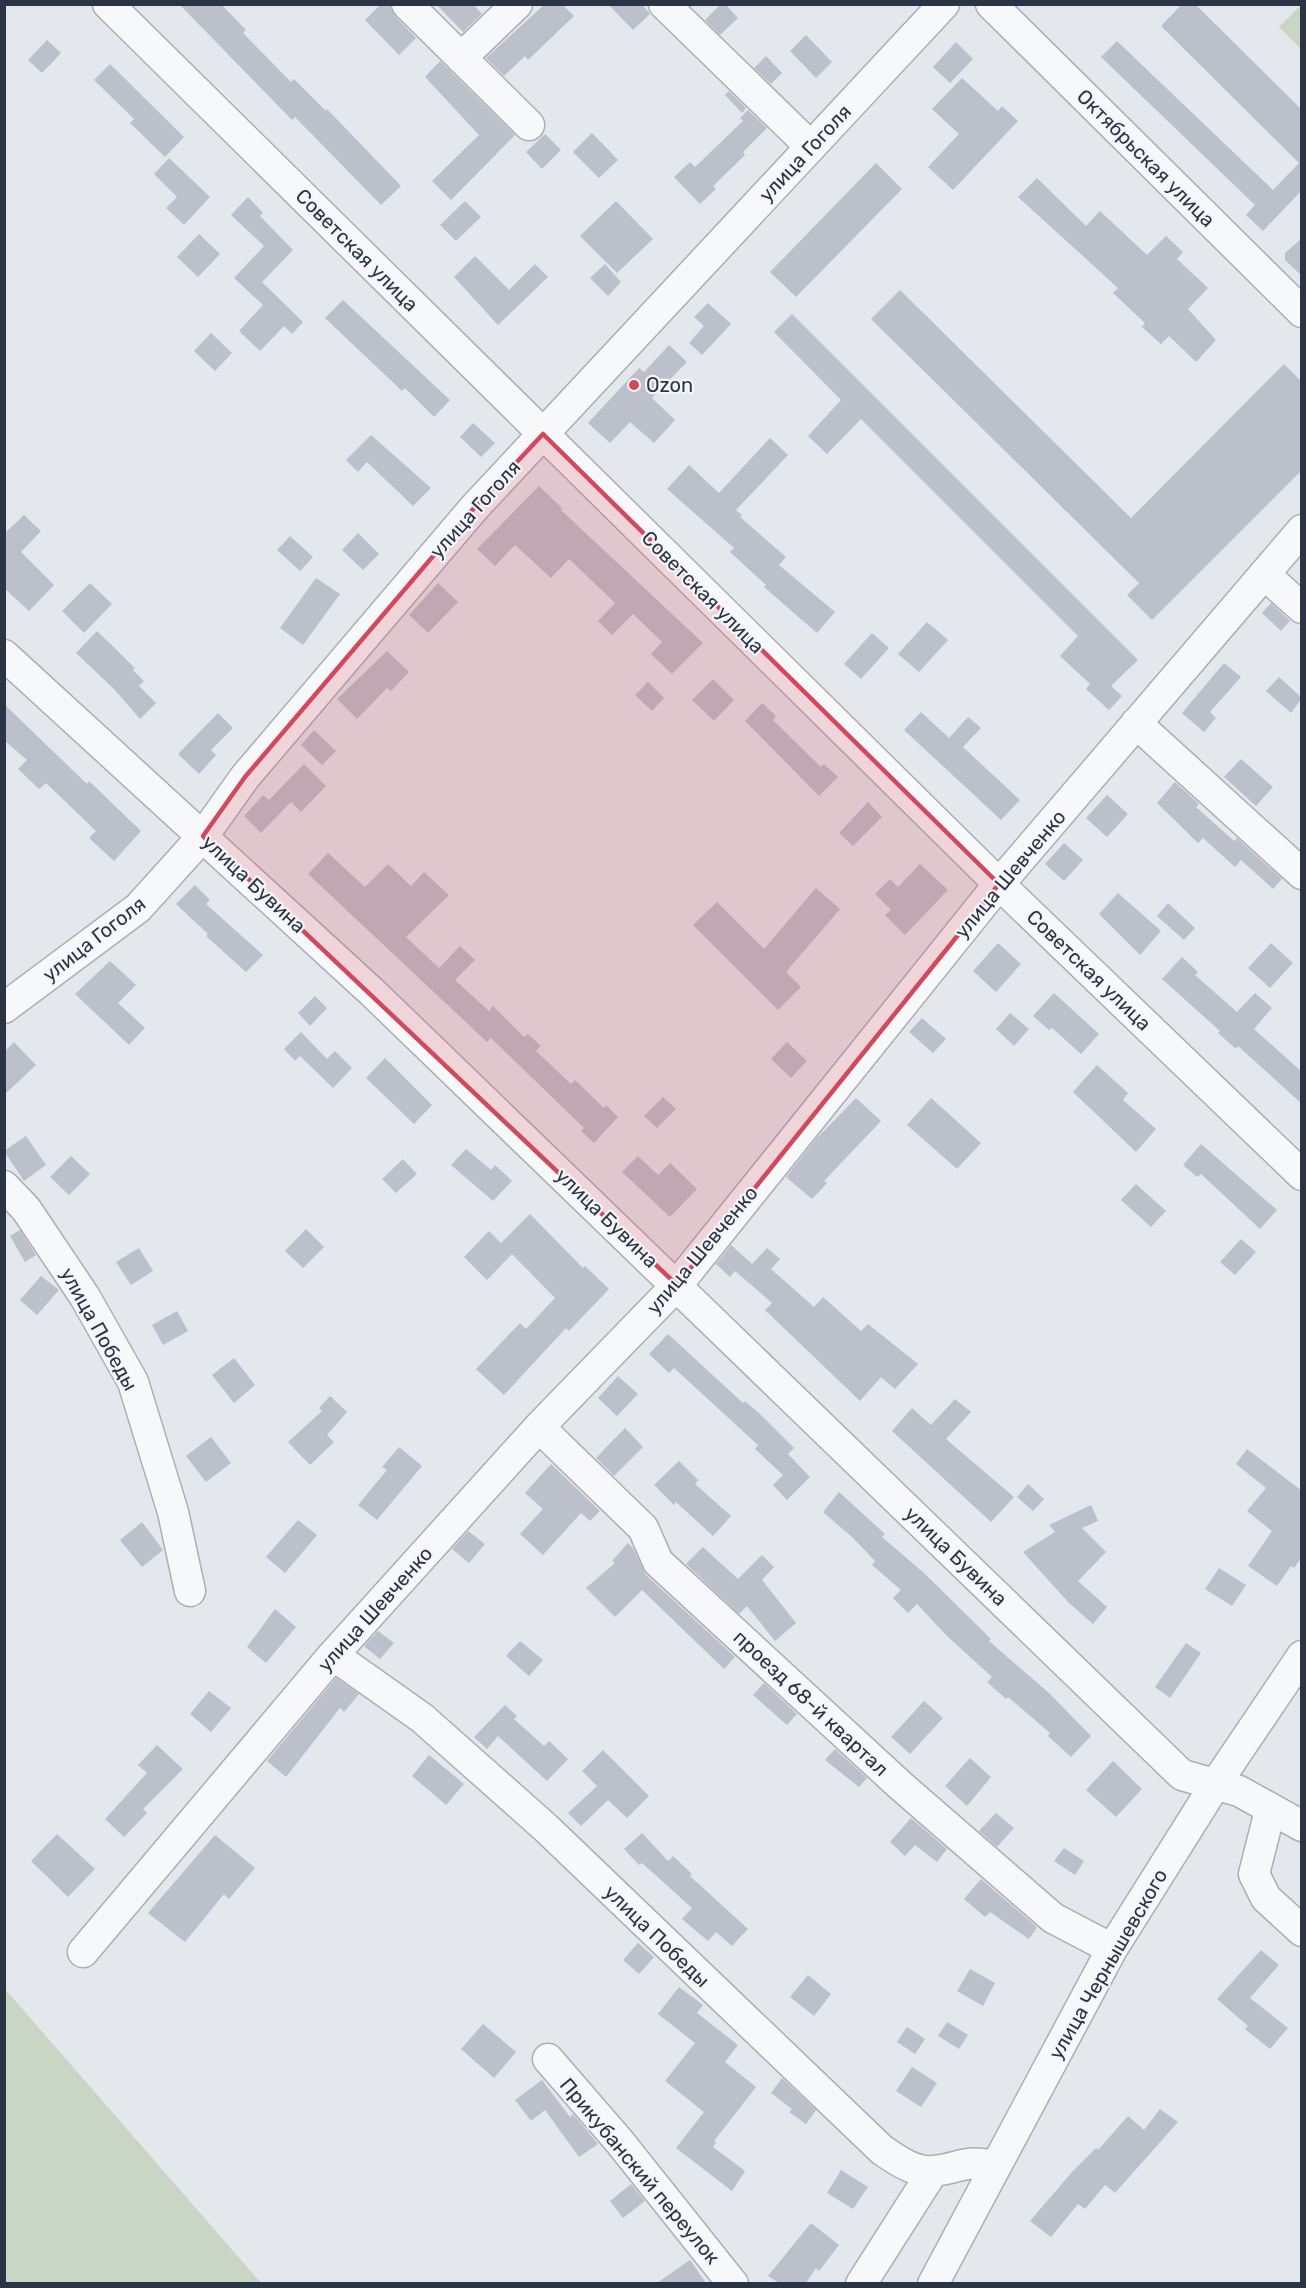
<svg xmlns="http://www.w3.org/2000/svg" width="1306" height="2288" viewBox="0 0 1306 2288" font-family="Rubik,sans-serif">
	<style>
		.green { fill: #c9d6c5 }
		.building { fill: #bbc0ca }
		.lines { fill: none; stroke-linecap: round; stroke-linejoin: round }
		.minor-casing { stroke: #a9aeb7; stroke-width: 33 }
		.minor { stroke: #f7f8fa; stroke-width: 30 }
		.marked { fill: #d1495b; fill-opacity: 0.2; stroke: #d1495b; stroke-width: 4.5; stroke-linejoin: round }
		.poi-dot { fill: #d1495b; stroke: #f4f6f9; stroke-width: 2 }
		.labels { text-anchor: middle; stroke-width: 4.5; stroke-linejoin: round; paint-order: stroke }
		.street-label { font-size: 20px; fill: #2b3445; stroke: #f4f6f9 }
		.poi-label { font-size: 20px; fill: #2b3445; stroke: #f4f6f9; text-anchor: start }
	</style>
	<rect width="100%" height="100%" fill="#e4e7ec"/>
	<path class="green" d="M1301 5V49L1279 27Z
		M4 1989H5L261 2283H5Z"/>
	<path class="building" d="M179 4H221L246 30 243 33 291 82 294 79 326 111 327 109 401 186 381 205 295 117 292 120Z
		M381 4H390L395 16 416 38 399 55 365 20Z
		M436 4H473L482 14 463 32Z
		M545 4H562L574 16 528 60 525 56 504 76 486 58Z
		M608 4H642L650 14 633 30Z
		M721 4H725L738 18 720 35 705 20Z
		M1182 4H1195L1302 110V190L1263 231 1246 215 1255 205 1101 57 1117 41 1273 190 1299 163 1161 26Z
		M806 35 832 62 816 78 790 51Z
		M47 40 61 53 42 73 28 60Z
		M956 42 973 59 950 83 933 67Z
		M766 56 782 73 771 84 754 68Z
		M440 61 515 135 451 200 432 181 479 135 425 77Z
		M110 64 184 137 165 157 130 123 134 119 94 80Z
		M962 78 998 111 1002 106 1018 121 953 190 928 167 959 134 932 109Z
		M729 91 746 108 742 113 725 95Z
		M748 110 767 128 743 152 745 155 713 186 716 189 700 204 674 177 690 162 695 167 743 121 740 118Z
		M592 133 618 160 599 178 573 152Z
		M545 134 561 150 542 169 526 152Z
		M169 158 210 197 184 225 166 208 177 197 154 174Z
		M876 163 902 189 796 297 770 272Z
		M1037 178 1086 226 1100 211 1147 255 1166 236 1183 252 1177 259 1208 288 1188 309 1216 340 1196 362 1169 336 1161 344 1142 327 1145 323 1113 293 1118 288 1018 197Z
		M248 197 263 213 260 216 293 250 262 282 303 322 292 334 284 326 260 351 239 331 263 305 234 278 264 246 231 215Z
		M465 201 481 217 456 241 440 225Z
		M616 201 653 239 617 273 580 236Z
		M199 234 220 254 198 277 177 257Z
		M1302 238V276L1285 260V253Z
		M475 256 509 290 535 264 548 277 498 325 454 277Z
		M605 264 621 282 608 296 590 278Z
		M900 290 1131 518 1284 364 1302 382V470L1152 620 1127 595 1139 583 871 319Z
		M343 300 450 400 434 417 405 388 402 391 325 318Z
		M708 303 731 324 702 355 689 343 704 326 694 317Z
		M792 314 1138 660 1111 686 1122 696 1109 710 1086 689 1090 684 1060 656 1078 636 861 419 827 454 808 436 841 400 774 332Z
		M211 333 232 353 215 371 194 351Z
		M669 345 687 362 652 398 675 420 654 443 630 422 610 443 588 423 639 368 644 372Z
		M473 423 495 443 481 457 460 437Z
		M371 435 431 488 413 506 367 462 358 472 346 460Z
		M770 438 788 455 736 510 742 515 740 517 786 557 779 565 835 612 817 633 764 587 766 585 730 552 734 548 667 489 689 465 719 493Z
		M539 486 562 508 561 510 703 643 672 674 651 654 662 642 633 614 612 635 598 621 615 603 569 559 551 578 515 545 495 566 477 549Z
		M24 515 41 531 21 552 54 585 29 611 4 588V534Z
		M358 533 379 554 363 570 342 550Z
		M290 536 313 557 300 571 277 550Z
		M316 578 340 594 303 645 280 628Z
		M90 583 112 604 84 633 62 611Z
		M438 583 458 602 428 633 409 615Z
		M1271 603 1290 621 1281 631 1262 613Z
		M927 622 948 640 919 672 898 654Z
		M97 631 135 668 133 670 144 681 139 686 156 703 140 719 114 689 76 653Z
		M872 633 889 648 861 679 844 664Z
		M387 651 409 672 391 691 387 688 357 719 337 699Z
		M1224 663 1241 677 1210 712 1216 718 1204 732 1182 713Z
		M1279 677 1302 698 1291 713 1266 691Z
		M713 679 734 700 714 721 692 700Z
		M648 682 664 698 652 711 635 695Z
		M762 703 776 716 773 720 821 767 824 764 838 777 819 796 745 721Z
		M4 704 87 784 89 781 141 831 114 861 89 838 96 831 46 783 39 789 18 769 27 760 6 742 4 743Z
		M921 712 949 738 968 717 981 728 963 747 1020 800 1001 820 904 730Z
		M218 713 233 728 211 750 216 755 199 774 178 754Z
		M314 730 336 751 322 765 301 745Z
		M1241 759 1273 787 1256 806 1224 777Z
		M304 764 326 786 301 812 291 802 261 833 244 816 263 795 269 800Z
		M1175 782 1199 804 1196 807 1234 841 1237 838 1282 879 1273 889 1241 860 1235 867 1203 838 1198 843 1157 803Z
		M1107 795 1128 814 1107 837 1086 818Z
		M868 802 882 817 853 846 839 833Z
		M1064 843 1083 860 1064 881 1045 864Z
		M328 853 365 887 388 864 411 886 424 872 449 895 406 937 439 968 460 946 475 960 455 980 489 1011 493 1006 524 1037 528 1034 541 1046 536 1051 571 1084 575 1080 604 1108 606 1105 618 1117 594 1143 581 1131 584 1128 491 1038 487 1042 308 874Z
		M920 864 948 890 905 935 885 915 891 910 875 894 890 879 898 887Z
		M195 885 210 900 206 904 263 955 246 972 206 936 208 934 176 904Z
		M816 888 840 909 786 972 801 987 778 1010 693 925 717 902 764 949Z
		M1118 893 1161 931 1140 955 1099 914Z
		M1168 903 1195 928 1184 940 1157 916Z
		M998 943 1021 964 996 992 973 971Z
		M1271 943 1293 963 1270 988 1248 968Z
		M1182 957 1198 972 1195 975 1237 1012 1255 993 1272 1008 1254 1029 1302 1072V1104L1238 1046 1236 1049 1218 1033 1220 1031 1162 979Z
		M110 961 136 985 118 1003 145 1028 129 1045 75 994Z
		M1054 993 1099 1034 1081 1054 1052 1028 1049 1030 1033 1016Z
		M315 996 327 1008 310 1026 298 1013Z
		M1010 1013 1029 1029 1014 1046 996 1029Z
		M922 1018 946 1039 933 1053 909 1032Z
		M301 1032 327 1059 335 1051 352 1068 333 1088 300 1056 295 1061 284 1049Z
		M14 1042 36 1065 4 1095V1052Z
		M787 1042 807 1061 791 1078 771 1059Z
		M385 1058 432 1105 414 1124 366 1078Z
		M1097 1065 1128 1093 1123 1100 1156 1129 1136 1152 1073 1092Z
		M663 1097 676 1109 657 1128 644 1116Z
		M856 1098 881 1121 824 1181 827 1183 812 1199 786 1177 815 1140Z
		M931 1098 981 1143 957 1169 907 1125Z
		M26 1136 46 1165 24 1181 4 1151Z
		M1201 1144 1277 1210 1260 1229 1201 1174 1197 1177 1183 1165Z
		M466 1149 491 1170 495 1165 512 1181 493 1201 451 1165Z
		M71 1156 90 1174 69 1195 50 1177Z
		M638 1156 658 1175 670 1163 697 1189 670 1217 622 1172Z
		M403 1159 417 1174 396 1193 382 1179Z
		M1136 1184 1166 1211 1151 1227 1121 1200Z
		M530 1214 583 1268 585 1266 609 1289 569 1331 566 1328 504 1395 476 1369 520 1323 526 1329 555 1298 512 1254 487 1280 464 1257 489 1231 501 1243Z
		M306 1229 324 1247 303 1268 285 1251Z
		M20 1230 36 1255 25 1262 10 1236Z
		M1241 1239 1256 1252 1235 1275 1220 1262Z
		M731 1245 752 1264 767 1248 780 1259 771 1269 814 1307 823 1297 861 1331 868 1324 918 1364 895 1389 881 1377 860 1401 765 1310 772 1303 735 1271 730 1277 716 1264Z
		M139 1248 153 1271 131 1285 116 1262Z
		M41 1276 59 1290 37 1315 20 1300Z
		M177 1311 188 1331 163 1345 152 1325Z
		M668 1334 743 1403 745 1401 759 1413 794 1448 788 1454 810 1477 787 1500 773 1485 783 1475 755 1449 758 1445 674 1368 669 1373 649 1354Z
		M234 1358 255 1385 234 1403 212 1375Z
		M618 1376 638 1394 617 1416 598 1398Z
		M330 1396 347 1412 327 1435 334 1442 310 1465 288 1442 322 1411 319 1408Z
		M955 1399 971 1412 946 1439 1014 1497 991 1522 892 1431 912 1408 931 1425Z
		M625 1428 643 1447 614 1476 596 1458Z
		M211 1437 231 1463 206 1482 186 1456Z
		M399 1447 422 1466 377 1520 358 1505 387 1470 382 1467Z
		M1247 1449 1302 1491V1557L1294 1568 1291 1566 1277 1586 1248 1566 1272 1531 1247 1511 1266 1488 1236 1464Z
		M679 1461 698 1480 695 1484 731 1516 713 1536 676 1502 674 1505 654 1485Z
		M551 1464 600 1511 590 1521 581 1513 543 1555 520 1534 543 1509 525 1493Z
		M1028 1484 1044 1499 1033 1511 1017 1497Z
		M839 1492 885 1534 882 1537 924 1573 991 1639 989 1641 1049 1693 1091 1736 1071 1757 1048 1736 1050 1733 1008 1697 1006 1699 987 1682 992 1677 947 1636 917 1604 908 1613 893 1598 901 1590 872 1565 875 1561 853 1538 823 1512Z
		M1091 1505 1098 1521 1082 1528 1106 1552 1078 1581 1107 1607 1093 1624 1069 1603 1023 1552 1055 1532 1049 1525Z
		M298 1520 317 1535 285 1573 266 1557Z
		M142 1522 163 1550 142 1567 120 1540Z
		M468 1531 485 1544 469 1563 452 1549Z
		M628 1543 633 1548 646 1575 735 1657 724 1669 642 1590 615 1617 586 1588 615 1563 612 1561Z
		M703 1547 738 1579 762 1555 774 1567 762 1580 796 1623 775 1641 747 1606 739 1614 686 1564Z
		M1219 1568 1246 1585 1232 1606 1205 1589Z
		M275 1609 296 1627 266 1663 247 1647Z
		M378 1631 394 1643 380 1659 364 1646Z
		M520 1641 543 1660 529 1676 506 1656Z
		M1186 1643 1201 1653 1170 1698 1155 1687Z
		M336 1678 359 1694 344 1712 340 1708 286 1777 267 1761Z
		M764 1683 797 1714 787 1725 753 1695Z
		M209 1691 231 1708 211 1732 190 1714Z
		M924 1701 943 1718 910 1754 891 1737Z
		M505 1705 517 1716 514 1719 544 1746 549 1741 568 1759 547 1781 498 1736 487 1749 474 1737Z
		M157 1745 183 1769 143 1809 147 1813 124 1837 105 1819 147 1773 138 1765Z
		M835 1749 867 1778 859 1787 825 1760Z
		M603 1750 649 1796 627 1818 608 1800 581 1826 568 1813 597 1786 582 1771Z
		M429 1755 464 1784 446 1805 412 1776Z
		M970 1758 991 1777 967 1806 945 1786Z
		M1113 1761 1142 1789 1116 1817 1086 1790Z
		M996 1813 1014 1828 997 1847 979 1831Z
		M911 1818 947 1849 937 1862 915 1845 905 1856 890 1842Z
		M642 1833 668 1861 673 1856 692 1874 690 1876 748 1929 732 1946 716 1932 708 1941 682 1919 692 1908 642 1863 639 1865 624 1849Z
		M57 1834 95 1869 68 1897 31 1861Z
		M215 1835 255 1868 229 1899 224 1894 185 1942 148 1913Z
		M1064 1848 1084 1861 1075 1875 1054 1861Z
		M981 1879 1037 1927 1029 1939 990 1912 985 1917 964 1899Z
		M638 1943 654 1957 639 1974 623 1960Z
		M1261 1950 1279 1965 1250 1998 1288 2028 1270 2049 1245 2029 1248 2026 1217 1999Z
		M970 1969 995 1983 983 2006 957 1991Z
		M808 1975 831 1994 814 2016 790 1997Z
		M679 1987 703 2005 697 2013 738 2045 725 2062 756 2087 714 2141 716 2142 713 2147 745 2171 732 2191 676 2148 704 2112 665 2081 695 2043 658 2014Z
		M947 2022 968 2035 959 2049 938 2036Z
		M483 2024 516 2052 494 2078 461 2049Z
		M907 2027 925 2039 915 2054 897 2042Z
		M912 2067 937 2083 921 2107 896 2091Z
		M782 2078 816 2110 806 2124 789 2112 792 2109 771 2093Z
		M542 2080 570 2117 573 2114 598 2144 579 2157 545 2110 531 2121 515 2100Z
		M1160 2109 1178 2122 1115 2193 1105 2185 1085 2209 1078 2204 1051 2237 1030 2221 1073 2171 1096 2148 1098 2150 1128 2116 1144 2130Z
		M841 2170 868 2187 853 2209 827 2193Z
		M631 2184 645 2201 623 2218 610 2201Z
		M811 2223 839 2245 819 2271 816 2268 806 2283H779L768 2276Z
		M690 2260 706 2283H657Z"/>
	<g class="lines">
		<defs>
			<path id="minor" d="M108 4 999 884 1302 1175
				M407 4 529 125
				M664 4 811 147
				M991 4 1302 312
				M461 58 517 4
				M1264 574 1302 608
				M4 655 373 993 1182 1775 1239 1791 1302 1826
				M1136 723 1302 874
				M4 1008 138 908 203 836 245 777 474 508 944 4
				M4 1186 26 1209 85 1297 133 1382 173 1512 190 1591
				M539 1427 643 1528 658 1562 901 1786 1053 1918 1112 1949
				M333 1655 422 1718 546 1828 882 2150C897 2160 914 2173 934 2171 961 2168 964 2159 995 2166
				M1270 1811 1254 1874 1266 1898 1302 1931
				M83 1952 333 1655 539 1427 677 1285 999 884 1302 530
				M548 2059 619 2141 733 2284
				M861 2284 933 2171
				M933 2284 1112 1949 1215 1785 1302 1656"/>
		</defs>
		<use href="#minor" class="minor-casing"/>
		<use href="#minor" class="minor"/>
	</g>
	<path class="marked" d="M543 434 999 884 677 1285 203 836 245 777 474 508Z"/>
	<circle class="poi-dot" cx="634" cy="385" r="6"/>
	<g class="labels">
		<g class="street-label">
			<text transform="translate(805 153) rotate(-47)" y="7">улица Гоголя</text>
			<text transform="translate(1146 158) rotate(45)" y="7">Октябрьская улица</text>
			<text transform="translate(357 250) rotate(45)" y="7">Советская улица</text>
			<text transform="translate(475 509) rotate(-48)" y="7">улица Гоголя</text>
			<text transform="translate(703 592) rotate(45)" y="7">Советская улица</text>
			<text transform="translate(1010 874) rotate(-50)" y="7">улица Шевченко</text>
			<text transform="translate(254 884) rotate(43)" y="7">улица Бувина</text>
			<text transform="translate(94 939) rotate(-38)" y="7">улица Гоголя</text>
			<text transform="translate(1089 970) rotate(44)" y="7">Советская улица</text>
			<text transform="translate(607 1218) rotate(44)" y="7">улица Бувина</text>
			<text transform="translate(702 1250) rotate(-50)" y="7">улица Шевченко</text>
			<text transform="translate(99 1329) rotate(61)" y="7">улица Победы</text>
			<text transform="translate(956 1556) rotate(44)" y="7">улица Бувина</text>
			<text transform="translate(375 1609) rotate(-48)" y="7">улица Шевченко</text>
			<text transform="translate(811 1703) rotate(43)" y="7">проезд 68-й квартал</text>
			<text transform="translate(657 1936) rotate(44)" y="7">улица Победы</text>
			<text transform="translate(1108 1964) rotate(-60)" y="7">улица Чернышевского</text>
			<text transform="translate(640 2171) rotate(50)" y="7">Прикубанский переулок</text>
		</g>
		<g class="poi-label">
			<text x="646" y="392">Ozon</text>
		</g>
	</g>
	<rect width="1306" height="2288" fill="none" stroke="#2b3445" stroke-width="12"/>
</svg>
